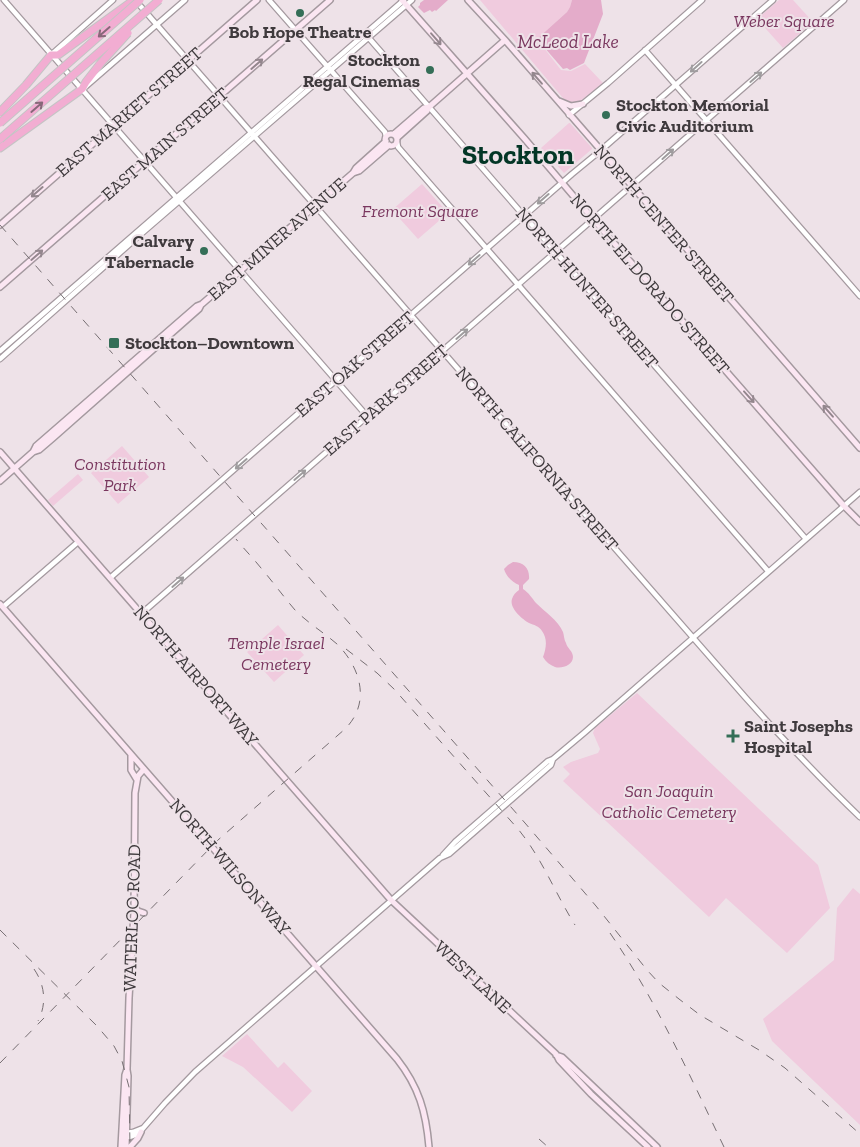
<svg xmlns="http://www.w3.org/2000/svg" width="860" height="1147" viewBox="0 0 860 1147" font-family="'Zilla Slab',serif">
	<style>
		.green { fill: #f0cbde }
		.water { fill: #e4acca }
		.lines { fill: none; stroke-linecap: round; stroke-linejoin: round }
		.tertiary-casing { stroke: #a4999f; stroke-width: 7 }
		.secondary-casing { stroke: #a4999f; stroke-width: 8 }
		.motorway-casing { stroke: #c5c4c5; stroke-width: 9 }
		.tertiary { stroke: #fff; stroke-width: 4.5 }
		.secondary { stroke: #fbe6f2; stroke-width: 5 }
		.motorway { stroke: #f2add2; stroke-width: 7 }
		.rail { stroke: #776f73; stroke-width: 1; stroke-dasharray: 9 9; stroke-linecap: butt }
		.motorway-bridge-casing { stroke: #c5c4c5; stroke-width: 9; stroke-linecap: butt }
		.motorway-bridge { stroke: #f2add2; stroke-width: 7 }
		.oneway { stroke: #876879 }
		.oneway2 { stroke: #94878e }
		.oneway3 { stroke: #9f9c9e }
		.poi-dot { fill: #346e57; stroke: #eee2e8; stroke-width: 2 }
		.labels { text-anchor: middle; stroke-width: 4; stroke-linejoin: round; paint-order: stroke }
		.park-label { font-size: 18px; font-style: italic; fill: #7a375f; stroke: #eee2e8 }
		.poi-label { font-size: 18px; font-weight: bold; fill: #3f3a3d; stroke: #eee2e8; text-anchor: start }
		.street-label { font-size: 18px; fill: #3f3a3d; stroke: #eee2e8 }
		.water-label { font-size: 19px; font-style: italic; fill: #7a385f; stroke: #eee2e8 }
		.town-label { font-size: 28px; font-weight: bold; fill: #033626; stroke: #eee2e8 }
	</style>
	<rect width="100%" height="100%" fill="#eee2e8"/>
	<path class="green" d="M480 0H572L570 7 567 12 537 39 561 70 571 71 585 64 603 83 579 102 568 104Z
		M779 0H793L813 22 783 48 757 19Z
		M569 123H570L592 148V149L564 173 541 148Z
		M422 184 448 213 418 239 392 210Z
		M122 446 149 477 118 504 91 473Z
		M78 474 83 480 53 506 48 500Z
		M278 625 304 655 274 682 247 652Z
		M637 693 818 865 830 908 787 953 726 898 709 917 563 781 570 774 563 767 571 762 598 753 600 749 593 733 595 728Z
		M853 888 860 894V1125L772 1041 763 1019 834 960 837 908Z
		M247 1034 278 1068 284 1062 312 1091 292 1112 243 1067 222 1056Z"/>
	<path class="water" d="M424 0H448L436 11 435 10 432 12 430 10 424 13 418 7 420 5V3Z
		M572 0H601L603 14 584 63 570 70 567 68 563 69 537 39 567 12 570 7Z
		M513 562C524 562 530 569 529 579L523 585V589C529 593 532 598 536 603 545 612 558 620 563 632 564 635 564 640 566 643 567 648 573 651 573 657 573 665 562 669 555 667 550 665 546 662 543 657 546 649 548 639 542 631 539 626 534 625 529 623 522 619 509 608 512 599 513 595 516 592 519 590V585C512 582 506 576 504 569L508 565Z"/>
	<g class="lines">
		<defs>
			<path id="tertiary" d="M4 0 367 416
				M269 0 385 132 386 137
				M136 1 745 697C782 738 820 779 860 817
				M368 37 806 539
				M645 50 860 296
				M52 54 113 0
				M85 87 185 0
				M569 115 608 83 702 0
				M397 142 398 147 425 178 768 571
				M0 351 404 0
				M0 359 141 234 412 0
				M110 578 572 174 600 151 773 0
				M3 607 78 542
				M141 614 844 0
				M443 855 455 842 548 761 553 759 584 733 860 492
				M125 1133 133 1132 143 1128
				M124 1136 130 1137 138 1134 165 1103 195 1072 440 858 449 854 551 765 553 759"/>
			<path id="secondary" d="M402 0 524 138 593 219 844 506 860 522
				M468 0 505 40 860 448
				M559 101 571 106 583 104
				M394 134 424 108 429 107 505 40
				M385 140a6 6 0 1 1 12 0a6 6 0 1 1-12 0Z
				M397 138 427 111 429 107
				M353 173 359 171 389 145
				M0 225 257 0
				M0 287 330 0
				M0 452 391 900 556 1054 559 1060 591 1094 648 1147
				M33 452 36 446 197 306 202 304 353 173 356 168 386 141
				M0 481 33 452 39 450 53 438 199 309 201 305
				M0 604 397 1059C419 1087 426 1112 429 1147
				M131 755V770L137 780
				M134 906 138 911 144 913
				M556 1055 562 1057 657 1147
				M121 1147 125 1075 127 1069 129 998 134 912 135 793 138 776 144 769
				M126 1147 128 1076 127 1070
				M130 1147 138 1138 141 1132"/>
			<path id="motorway" d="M0 112 26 85 51 55H58L134 0
				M0 148 82 89 86 82 100 64"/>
		</defs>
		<use href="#tertiary" class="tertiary-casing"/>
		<use href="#secondary" class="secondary-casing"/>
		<use href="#motorway" class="motorway-casing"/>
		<use href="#tertiary" class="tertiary"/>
		<use href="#secondary" class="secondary"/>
		<use href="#motorway" class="motorway"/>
		<path class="rail" d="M0 225 225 482 525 823 596 906 647 970 659 983 679 999 700 1015 759 1050 785 1068 860 1134
			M346 649 377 673 394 689 518 829C542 858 555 893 575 925
			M0 930 97 1026 114 1046 122 1061 129 1087 130 1147
			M610 933C656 1000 689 1074 724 1147
			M34 969C45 985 47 1004 38 1021
			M0 1063 218 840 345 729C371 703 361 668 337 644 323 632 308 623 295 610 283 596 273 582 261 568 253 558 244 549 236 539
			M539 1139 548 1147"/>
		<defs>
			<path id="motorway-bridge" d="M100 64 128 33
				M0 123 140 0
				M0 139 159 0"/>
		</defs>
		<use href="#motorway-bridge" class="motorway-bridge-casing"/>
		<use href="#motorway-bridge" class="motorway-bridge"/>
	</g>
	<defs><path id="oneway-shaft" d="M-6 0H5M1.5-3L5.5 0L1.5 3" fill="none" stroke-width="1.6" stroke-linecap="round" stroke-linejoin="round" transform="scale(1.25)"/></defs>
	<g class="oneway">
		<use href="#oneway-shaft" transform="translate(104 32) rotate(139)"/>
		<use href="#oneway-shaft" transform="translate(37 107) rotate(-41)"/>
	</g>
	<g class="oneway2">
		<use href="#oneway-shaft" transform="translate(436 39) rotate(49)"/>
		<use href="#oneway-shaft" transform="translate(257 64) rotate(-41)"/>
		<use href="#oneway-shaft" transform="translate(537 78) rotate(-131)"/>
		<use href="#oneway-shaft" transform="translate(37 192) rotate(139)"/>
		<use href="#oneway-shaft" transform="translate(37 255) rotate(-41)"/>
		<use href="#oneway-shaft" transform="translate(749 397) rotate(48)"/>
		<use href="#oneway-shaft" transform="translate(828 411) rotate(-131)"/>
	</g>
	<g class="oneway3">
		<use href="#oneway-shaft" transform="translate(696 67) rotate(138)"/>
		<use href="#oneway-shaft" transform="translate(756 77) rotate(-41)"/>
		<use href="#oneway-shaft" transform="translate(668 154) rotate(-42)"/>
		<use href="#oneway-shaft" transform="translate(543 199) rotate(139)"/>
		<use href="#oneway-shaft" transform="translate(474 260) rotate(139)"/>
		<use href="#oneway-shaft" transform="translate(462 334) rotate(-41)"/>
		<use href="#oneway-shaft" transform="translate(241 464) rotate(139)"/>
		<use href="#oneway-shaft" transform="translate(300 475) rotate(-41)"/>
		<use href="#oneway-shaft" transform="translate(178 582) rotate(-41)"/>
	</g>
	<g class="poi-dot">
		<circle cx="300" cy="13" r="5"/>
		<circle cx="430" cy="70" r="5"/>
		<circle cx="606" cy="115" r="5"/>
		<circle cx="204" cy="251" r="5"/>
		<rect x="108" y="337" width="12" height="12" rx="2.5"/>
		<path d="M730.5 728.5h5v5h5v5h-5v5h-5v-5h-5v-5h5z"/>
	</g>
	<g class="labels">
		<g class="park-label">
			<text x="784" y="27">Weber Square</text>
			<text x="420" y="217">Fremont Square</text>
			<text x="120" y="470">Constitution<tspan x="120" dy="21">Park</tspan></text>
			<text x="276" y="649">Temple Israel<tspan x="276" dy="21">Cemetery</tspan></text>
			<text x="669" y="797">San Joaquin<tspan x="669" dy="21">Catholic Cemetery</tspan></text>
		</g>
		<g class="poi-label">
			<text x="300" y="38" text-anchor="middle">Bob Hope Theatre</text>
			<text x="420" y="66" text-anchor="end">Stockton<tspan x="420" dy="21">Regal Cinemas</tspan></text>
			<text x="616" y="111">Stockton Memorial<tspan x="616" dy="21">Civic Auditorium</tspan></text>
			<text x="194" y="247" text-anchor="end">Calvary<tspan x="194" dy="21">Tabernacle</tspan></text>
			<text x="125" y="349">Stockton–Downtown</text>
			<text x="744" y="732">Saint Josephs<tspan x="744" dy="21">Hospital</tspan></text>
		</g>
		<g class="street-label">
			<text transform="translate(129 112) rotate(-41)" y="6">EAST MARKET STREET</text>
			<text transform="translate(165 144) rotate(-41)" y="6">EAST MAIN STREET</text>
			<text transform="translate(664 224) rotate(49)" y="6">NORTH CENTER STREET</text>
			<text transform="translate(277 239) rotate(-41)" y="6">EAST MINER AVENUE</text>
			<text transform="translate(650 284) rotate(49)" y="6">NORTH EL DORADO STREET</text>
			<text transform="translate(587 288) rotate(49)" y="6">NORTH HUNTER STREET</text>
			<text transform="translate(355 364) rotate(-41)" y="6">EAST OAK STREET</text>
			<text transform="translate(386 400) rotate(-41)" y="6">EAST PARK STREET</text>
			<text transform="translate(537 459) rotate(49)" y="6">NORTH CALIFORNIA STREET</text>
			<text transform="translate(196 676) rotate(49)" y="6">NORTH AIRPORT WAY</text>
			<text transform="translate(230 867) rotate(49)" y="6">NORTH WILSON WAY</text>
			<text transform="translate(132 918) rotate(-88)" y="6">WATERLOO ROAD</text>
			<text transform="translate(473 977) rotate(43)" y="6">WEST LANE</text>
		</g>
		<g class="water-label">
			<text x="568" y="48">McLeod Lake</text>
		</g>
		<g class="town-label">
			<text x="518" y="164">Stockton</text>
		</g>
	</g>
</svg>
